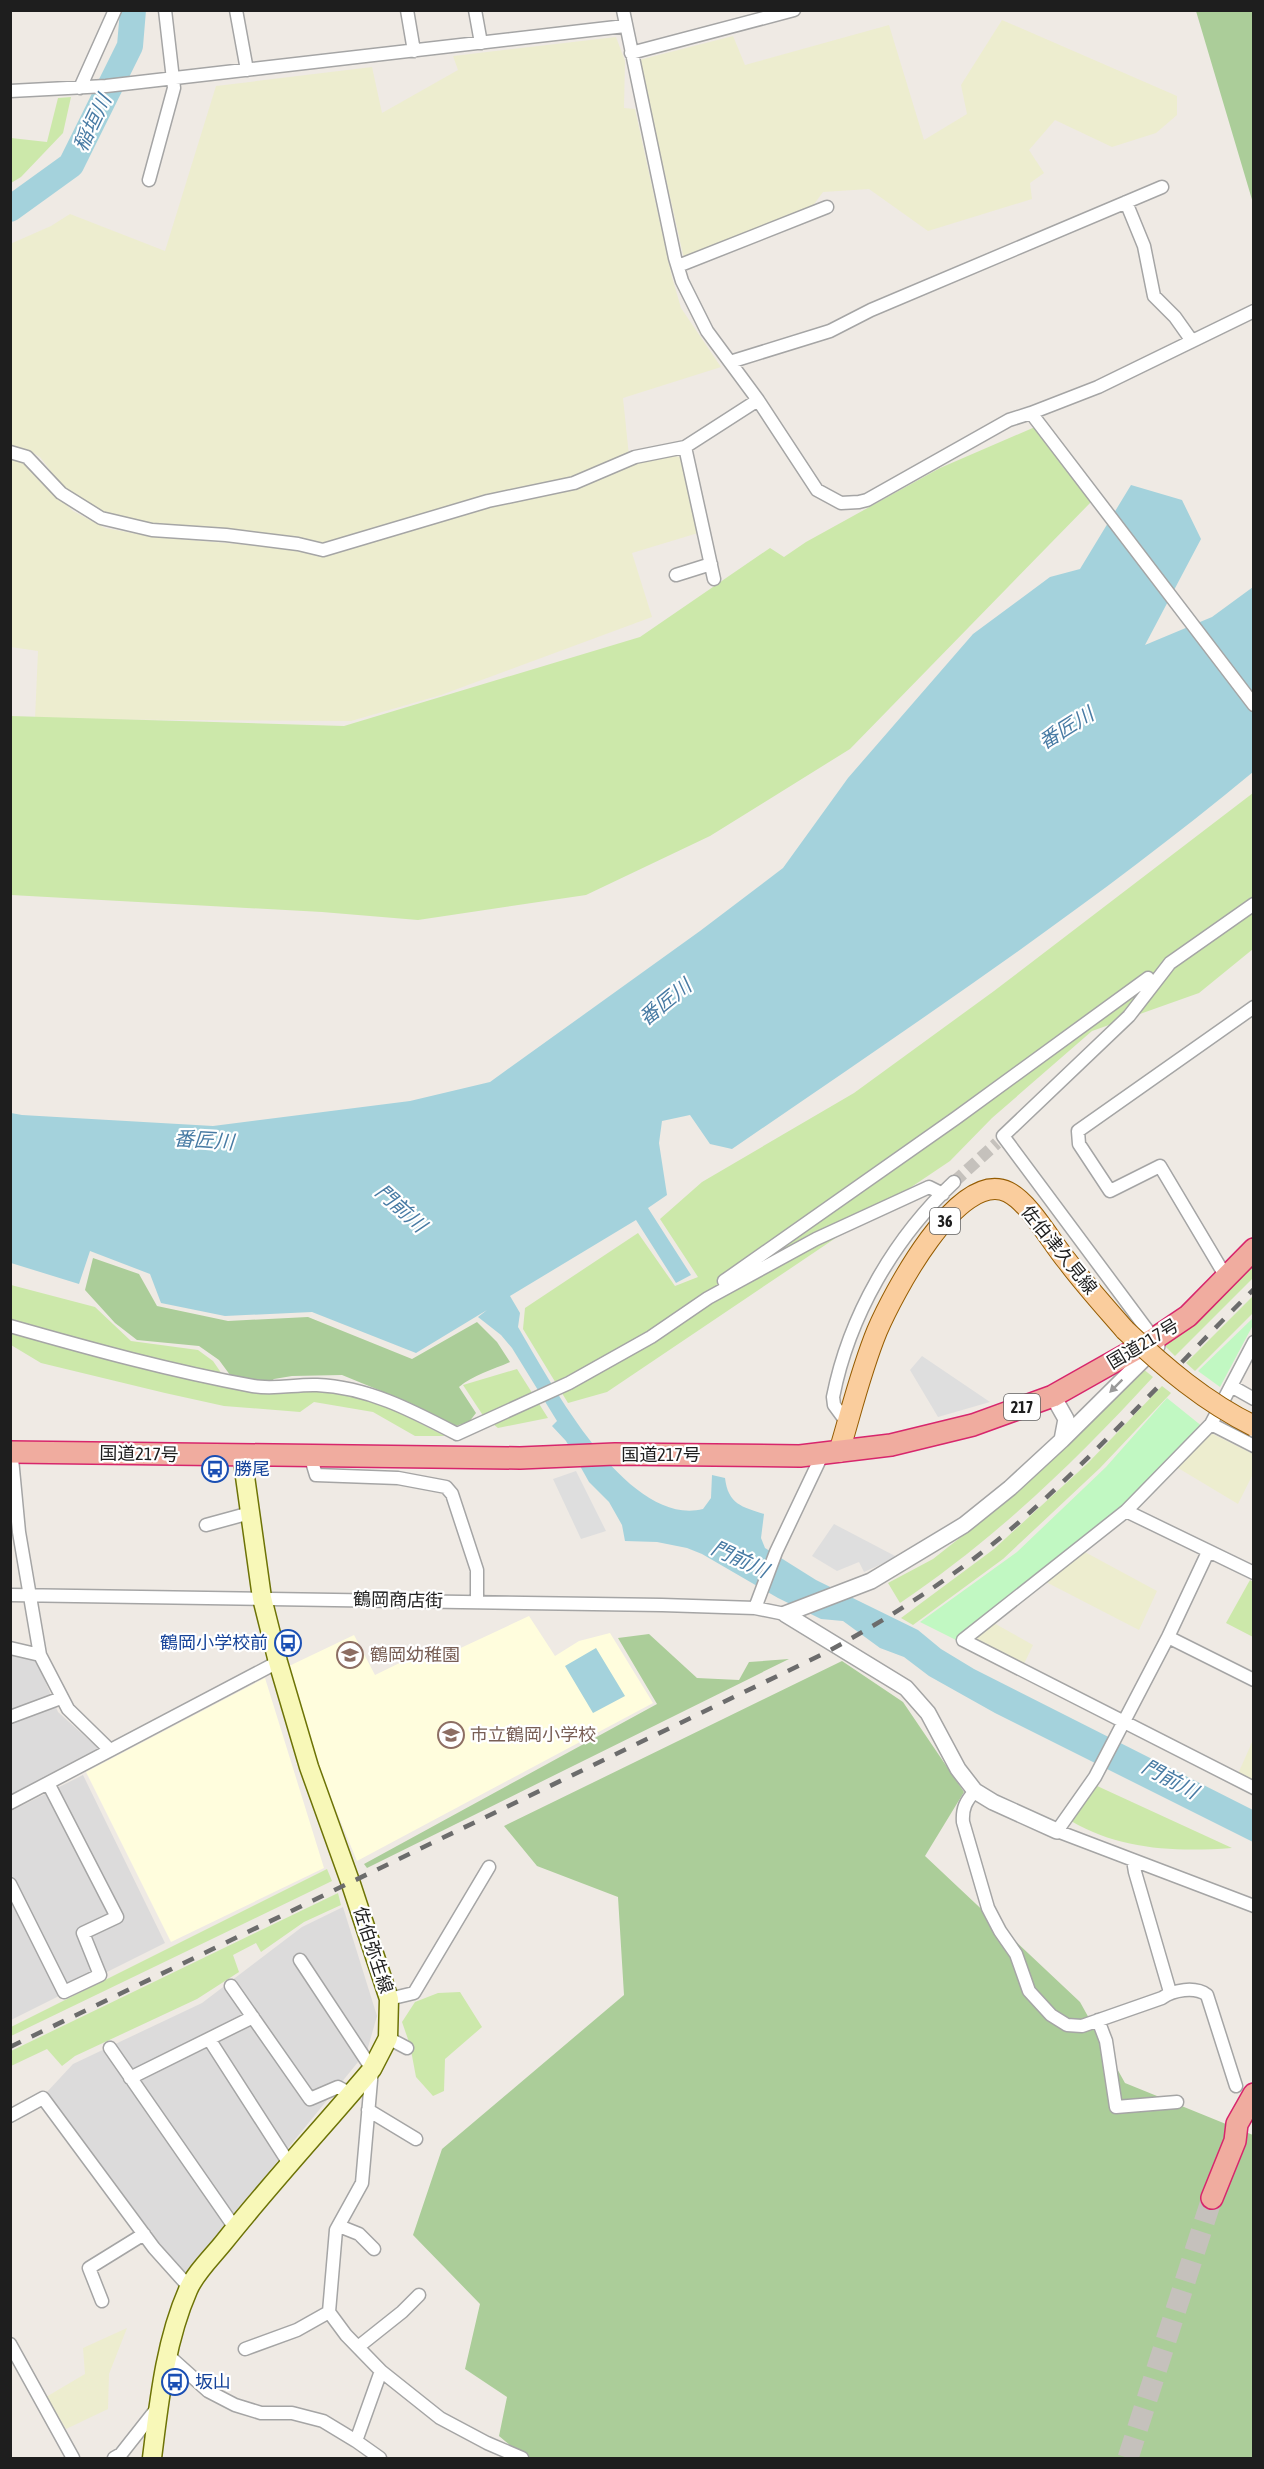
<svg xmlns="http://www.w3.org/2000/svg" width="1264" height="2469" viewBox="0 0 1264 2469" font-family="'Asap Condensed','Noto Sans JP',sans-serif">
	<style>
		.residential { fill: #dcdbdb }
		.education { fill: #fffddd }
		.farmland { fill: #ededcf }
		.grass { fill: #cce8aa }
		.forest { fill: #abcd99 }
		.park { fill: #c1f8c2 }
		.parking { fill: #dedede }
		.water { fill: #a4d2dc }
		.lines { fill: none; stroke-linecap: round; stroke-linejoin: round }
		.river { stroke: #a4d2dc; stroke-width: 26 }
		.minor-tunnel { stroke: #c5c1bc; stroke-width: 12; stroke-dasharray: 12 6; stroke-linecap: butt }
		.trunk-tunnel { stroke: #c5c1bc; stroke-width: 21; stroke-dasharray: 21 10; stroke-linecap: butt }
		.minor-casing { stroke: #a5a5a5; stroke-width: 15 }
		.tertiary-casing { stroke: #a5a5a5; stroke-width: 18 }
		.secondary-casing { stroke: #6d7306; stroke-width: 21 }
		.primary-casing { stroke: #955c02; stroke-width: 22 }
		.trunk-casing { stroke: #d7266c; stroke-width: 24 }
		.minor { stroke: #fff; stroke-width: 12 }
		.tertiary { stroke: #fff; stroke-width: 15 }
		.secondary { stroke: #f8f8b8; stroke-width: 18 }
		.primary { stroke: #facd9d; stroke-width: 20 }
		.trunk { stroke: #f0ac9f; stroke-width: 21 }
		.rail { stroke: #6c6c6c; stroke-width: 4.5; stroke-dasharray: 12 12; stroke-linecap: butt }
		.primary-bridge-casing { stroke: #955c02; stroke-width: 22; stroke-linecap: butt }
		.primary-bridge { stroke: #facd9d; stroke-width: 20 }
		.oneway { fill: #9a9a9a }
		.labels { text-anchor: middle; stroke-width: 4.5; stroke-linejoin: round; paint-order: stroke }
		.shield { fill: #fff; stroke: #626262; stroke-width: 1.5 }
		.shield-label { font-size: 16px; font-weight: bold; fill: #1e1e1e }
		.street-label { font-size: 18px; fill: #1e1e1e; stroke: #fff }
		.transit-label { font-size: 18px; fill: #164399; stroke: #fff; text-anchor: start }
		.education-label { font-size: 18px; fill: #785e54; stroke: #fff; text-anchor: start }
		.water-label { font-size: 20px; font-style: italic; fill: #487ba4; stroke: #fff }
	</style>
	<rect width="100%" height="100%" fill="#efeae4"/>
	<path class="residential" d="M10 1652 36 1659 58 1712 99 1749 11 1799Z
		M83 1775 165 1943 11 2020V1811Z
		M343 1907 377 2016 367 2051 184 2276 47 2092 73 2064 202 2003 302 1927Z"/>
	<path class="education" d="M529 1616 555 1656 579 1641 610 1633 653 1703 357 1861 318 1767 289 1666 354 1635 375 1675 426 1650 437 1659Z
		M265 1678 324 1868 171 1942 86 1772Z"/>
	<path class="farmland" d="M1002 20 1177 96V115L1156 133 1112 147 1055 120 1029 150 1044 173 1030 183 1032 199 928 231 869 189 823 192 809 211 684 259 639 60 733 36 745 65 889 25 924 140 967 114 961 85Z
		M616 37 625 61 624 108 635 109 672 277 681 308 721 367 623 398 629 456 571 480 323 545 157 525 104 513 66 491 40 457 26 449 11 447 10 244 51 226 70 214 165 251 216 86 372 67 382 113 458 70 453 56Z
		M673 456 681 457 698 533 632 553 652 617 441 695 351 721 35 719 38 651 11 647V459L21 461 73 511 105 528 154 537 287 548 321 557 478 508 575 489 643 461Z
		M1211 1433 1253 1454V1474L1238 1504 1178 1468Z
		M1083 1551 1157 1591 1139 1630 1046 1582Z
		M992 1622 1033 1645 1023 1666 976 1642V1637Z
		M1253 1740V1784L1237 1776Z
		M127 2328 109 2374 108 2409 66 2429 46 2397 85 2374 83 2348Z"/>
	<path class="grass" d="M71 97 63 133 21 177 11 183V138L47 142 58 98Z
		M1035 427 1091 502 850 749 710 836 586 895 418 920 322 912 11 895 10 716 344 726 640 637 770 548 784 557 806 542 940 468Z
		M1253 793V949L1199 993 1092 1031 992 1118 950 1161 607 1392 568 1403 523 1329 525 1308 638 1233 675 1286 698 1277 660 1219 702 1182 854 1093 994 991Z
		M1253 1258V1278L1175 1356 1165 1346Z
		M11 1285 95 1307 131 1341 198 1350 213 1361 224 1377 301 1386 376 1401 445 1436H415L373 1412 314 1402 300 1412 224 1406 165 1393 41 1363 11 1345Z
		M1253 1296V1313L1195 1371 1186 1363Z
		M1142 1368 1153 1377C1076 1461 995 1539 900 1603L888 1583 933 1559 966 1533 1047 1464Z
		M517 1369 548 1418 498 1428 484 1417 463 1385Z
		M1162 1386 1171 1393 1100 1468 1003 1559 913 1625 901 1618 994 1549 1088 1463Z
		M1250 1580 1253 1582V1637L1226 1623Z
		M1095 1785 1232 1848C1176 1852 1120 1850 1071 1821Z
		M327 1869 332 1881 11 2036V2027Z
		M338 1893 341 1905 304 1922 261 1952 256 1943 233 1955 239 1972 197 1999 75 2056 62 2066 47 2049 11 2066V2051Z
		M460 1992 482 2027 445 2059 444 2091 433 2096 416 2077 410 2045 402 2022 415 2002 438 1993Z"/>
	<path class="forest" d="M1196 11H1253V203Z
		M93 1258 139 1274 157 1306 228 1321 308 1317 412 1359 477 1322 497 1342 510 1362C492 1370 473 1375 459 1387L476 1413 469 1422 455 1426 408 1402 342 1375 292 1376 274 1379 266 1385 233 1379 219 1360 199 1346 137 1340 115 1323 85 1290Z
		M649 1634 697 1678 739 1680 749 1662 789 1659 367 1868 364 1864 657 1704 618 1638Z
		M842 1661 903 1702 964 1792 925 1856 1080 2002 1125 2083 1253 2135V2458H525L499 2436 507 2397 465 2369 480 2304 413 2235 442 2149 624 1995 618 1897 537 1866 504 1826Z"/>
	<path class="park" d="M1253 1318V1325L1220 1387 1198 1371Z
		M1167 1398 1203 1427 1121 1509 956 1640 920 1622 1017 1552 1106 1467Z"/>
	<path class="parking" d="M922 1356 990 1402 938 1417 910 1370Z
		M576 1471 606 1531 581 1539 553 1479Z
		M834 1524 897 1557 864 1572 859 1562 837 1571 812 1556Z"/>
	<path class="water" d="M1131 485 1182 500 1201 539 1145 645 1212 617 1253 587V772C1089 908 908 1028 732 1149L710 1144 690 1115 662 1121 659 1143 667 1195 648 1208 691 1275 676 1283 636 1220 510 1296 520 1313 518 1327C550 1381 627 1528 703 1509L711 1498 712 1475 725 1478C728 1504 742 1507 764 1514L761 1538 765 1548 816 1580 918 1630 941 1649 974 1669 1253 1810V1842L995 1713 929 1676 904 1657 880 1648 843 1621 821 1619 778 1598 702 1554 687 1548 657 1542 625 1541 622 1525 609 1502 589 1482 566 1441 552 1426 557 1421 512 1348 501 1335 478 1317 487 1310 416 1353 312 1312 225 1316 161 1303 150 1274 90 1251 79 1284 11 1263V1113L22 1115 213 1126 410 1101 490 1082 700 931 783 868 848 778 973 634 1050 577 1080 569Z
		M596 1648 625 1696 593 1713 565 1666Z"/>
	<g class="lines">
		<path class="river" d="M10 209 71 165 130 46 133 10"/>
		<path class="minor-tunnel" d="M954 1182 997 1143"/>
		<path class="trunk-tunnel" d="M1128 2458 1212 2198"/>
		<defs>
			<path id="minor" d="M236 10 247 70
				M407 10 414 51
				M475 10 481 43
				M623 10 675 258 682 281 707 331 758 400 817 490 841 503 859 502 867 500 1009 420 1031 413 1254 705
				M631 53 794 10
				M80 88 115 10
				M10 91 106 86 625 26
				M149 180 174 88 165 10
				M1126 202 1144 246 1154 296 1175 317 1192 341
				M678 266 827 207
				M730 362 830 331 871 310 1162 187
				M1031 413 1098 387 1254 311
				M685 447 714 579
				M10 452 27 457 61 493 101 518 152 530 226 535 298 544 323 550 488 501 574 483 635 457 685 447 758 400
				M676 575 711 564
				M1226 1277 1160 1166 1110 1191 1079 1144 1078 1131 1254 1007
				M724 1281 956 1118 1148 978
				M10 1326C91 1349 171 1371 253 1386 274 1390 296 1384 317 1385 368 1387 413 1411 457 1434L569 1383 651 1337 708 1298 816 1239 929 1187 943 1194
				M1154 1339 1003 1136 1129 1016 1170 963 1254 904
				M1254 1342 1211 1424 1126 1511 963 1640 1254 1788
				M1231 1386 1254 1399
				M848 1424 834 1405 833 1397C849 1316 894 1238 954 1182
				M1211 1424 1254 1446
				M11 1448 19 1532 40 1655 68 1709 110 1750
				M310 1455 316 1475 398 1478 446 1487 452 1494 477 1570V1602
				M1126 1511 1254 1573
				M206 1525 250 1513
				M1208 1552 1168 1637 1095 1777 1057 1831 1254 1906
				M10 1595 662 1605 755 1608 785 1614
				M755 1608 776 1552 823 1453
				M1168 1637 1254 1680
				M10 1648 40 1655
				M10 1717 61 1698
				M975 1791C966 1801 962 1808 963 1822L988 1908 1000 1931 1016 1954 1029 1991 1051 2015 1067 2025 1082 2026 1162 1998C1173 1990 1195 1986 1207 1995L1236 2086
				M10 1803 278 1662
				M1133 1860 1135 1872 1170 1992
				M10 1884 64 1992 100 1975 83 1933 117 1917 48 1783
				M300 1960 372 2069 362 2183 336 2230 329 2312 346 2335 381 2371 356 2441
				M231 1986 310 2099 338 2087 351 2094
				M389 1999 414 1993 489 1867
				M1098 2020 1106 2041 1116 2107 1177 2102
				M388 2038 407 2048
				M209 2039 290 2165
				M110 2048 235 2228
				M130 2078 253 2017
				M368 2110 416 2139
				M10 2116 43 2098 154 2248 189 2287
				M339 2226 359 2234 374 2249
				M102 2301 89 2268 144 2234
				M10 2344 73 2458
				M358 2347 402 2312 419 2295
				M245 2349 297 2330 329 2312
				M169 2356 208 2391 235 2405 261 2413H292L323 2421 356 2441 380 2458
				M381 2371 440 2418 487 2443 522 2458
				M114 2458 121 2454 158 2407"/>
			<path id="tertiary" d="M1053 1396 1066 1419 1062 1440
				M785 1614 871 1581 964 1525 1010 1488 1062 1440 1157 1346
				M785 1614 906 1688 928 1713 958 1769 975 1791 993 1802 1057 1831"/>
			<path id="secondary" d="M152 2458C159 2403 165 2342 188 2290 195 2273 212 2257 224 2242 271 2183 323 2127 372 2069L388 2038 389 1999 351 1884 309 1767 278 1662 262 1598 242 1455"/>
			<path id="primary" d="M839 1452C851 1412 861 1370 877 1331 892 1296 958 1168 1008 1192 1030 1203 1051 1242 1067 1261 1085 1285 1106 1308 1125 1330"/>
			<path id="trunk" d="M10 1452 520 1458 615 1454 800 1456 891 1445 973 1425 1053 1396 1154 1339 1188 1316 1254 1249
				M1212 2198 1235 2141 1237 2124 1254 2094"/>
		</defs>
		<use href="#minor" class="minor-casing"/>
		<use href="#tertiary" class="tertiary-casing"/>
		<use href="#secondary" class="secondary-casing"/>
		<use href="#primary" class="primary-casing"/>
		<use href="#trunk" class="trunk-casing"/>
		<use href="#minor" class="minor"/>
		<use href="#tertiary" class="tertiary"/>
		<use href="#secondary" class="secondary"/>
		<use href="#primary" class="primary"/>
		<use href="#trunk" class="trunk"/>
		<path class="rail" d="M10 2047 825 1653C893 1616 959 1574 1018 1523 1101 1450 1175 1367 1254 1289"/>
		<defs>
			<path id="primary-bridge" d="M1125 1330C1164 1367 1205 1402 1254 1426"/>
		</defs>
		<use href="#primary-bridge" class="primary-bridge-casing"/>
		<use href="#primary-bridge" class="primary-bridge"/>
	</g>
	<defs><path id="oneway-solid" d="M-6-.8H1V-3.2L6.5 0L1 3.2V.8H-6Z" transform="scale(1.5)"/></defs>
	<use class="oneway" href="#oneway-solid" transform="translate(1116 1386) rotate(135)"/>
	<defs>
		<symbol id="bus-ring" viewBox="-11 -11 22 22"><circle r="9.5" fill="#fff" stroke="#1a4fb4" stroke-width="1.5"/><path d="M-5-6H5V4H4V6H2V4H-2V6H-4V4H-5ZM-3.5-4V0h7V-4ZM-3.5 1.2v1.5H-2V1.2ZM2 1.2v1.5H3.5V1.2Z" fill="#1a4fb4"/></symbol>
		<symbol id="school-ring" viewBox="-11 -11 22 22"><circle r="9.5" fill="#fff" stroke="#8d6e63" stroke-width="1.5"/><path d="M0-5L7-2L0 1L-7-2ZM-4 1L0 2.5L4 1V4Q0 6-4 4Z" fill="#8d6e63"/></symbol>
	</defs>
	<g fill-rule="evenodd">
		<use href="#bus-ring" x="200" y="1454" width="30" height="30"/>
		<use href="#bus-ring" x="273" y="1628" width="30" height="30"/>
		<use href="#school-ring" x="335" y="1640" width="30" height="30"/>
		<use href="#school-ring" x="436" y="1720" width="30" height="30"/>
		<use href="#bus-ring" x="160" y="2367" width="30" height="30"/>
	</g>
	<g class="labels">
		<g class="shield">
			<rect x="930" y="1208" width="30" height="26" rx="4.5"/>
			<rect x="1004" y="1394" width="36" height="26" rx="4.5"/>
		</g>
		<g class="shield-label">
			<text x="945" y="1227">36</text>
			<text x="1022" y="1413">217</text>
		</g>
		<g class="street-label">
			<text transform="translate(1059 1250) rotate(51)" y="6">佐伯津久見線</text>
			<text transform="translate(1143 1344) rotate(-31)" y="6">国道217号</text>
			<text transform="translate(139 1454) rotate(1)" y="6">国道217号</text>
			<text x="661" y="1461">国道217号</text>
			<text transform="translate(398 1600) rotate(1)" y="6">鶴岡商店街</text>
			<text transform="translate(373 1950) rotate(72)" y="6">佐伯弥生線</text>
		</g>
		<g class="transit-label">
			<text x="234" y="1475">勝尾</text>
			<text x="268" y="1649" text-anchor="end">鶴岡小学校前</text>
			<text x="195" y="2388">坂山</text>
		</g>
		<g class="education-label">
			<text x="370" y="1661">鶴岡幼稚園</text>
			<text x="470" y="1741">市立鶴岡小学校</text>
		</g>
		<g class="water-label">
			<text transform="translate(92 123) rotate(-64)" y="7">稲垣川</text>
			<text transform="translate(1066 728) rotate(-32)" y="7">番匠川</text>
			<text transform="translate(665 1002) rotate(-39)" y="7">番匠川</text>
			<text transform="translate(204 1140) rotate(4)" y="7">番匠川</text>
			<text transform="translate(401 1208) rotate(42)" y="7">門前川</text>
			<text transform="translate(740 1559) rotate(25)" y="7">門前川</text>
			<text transform="translate(1170 1779) rotate(28)" y="7">門前川</text>
		</g>
	</g>
	<rect width="1264" height="2469" fill="none" stroke="#1e1e1e" stroke-width="24"/>
</svg>
